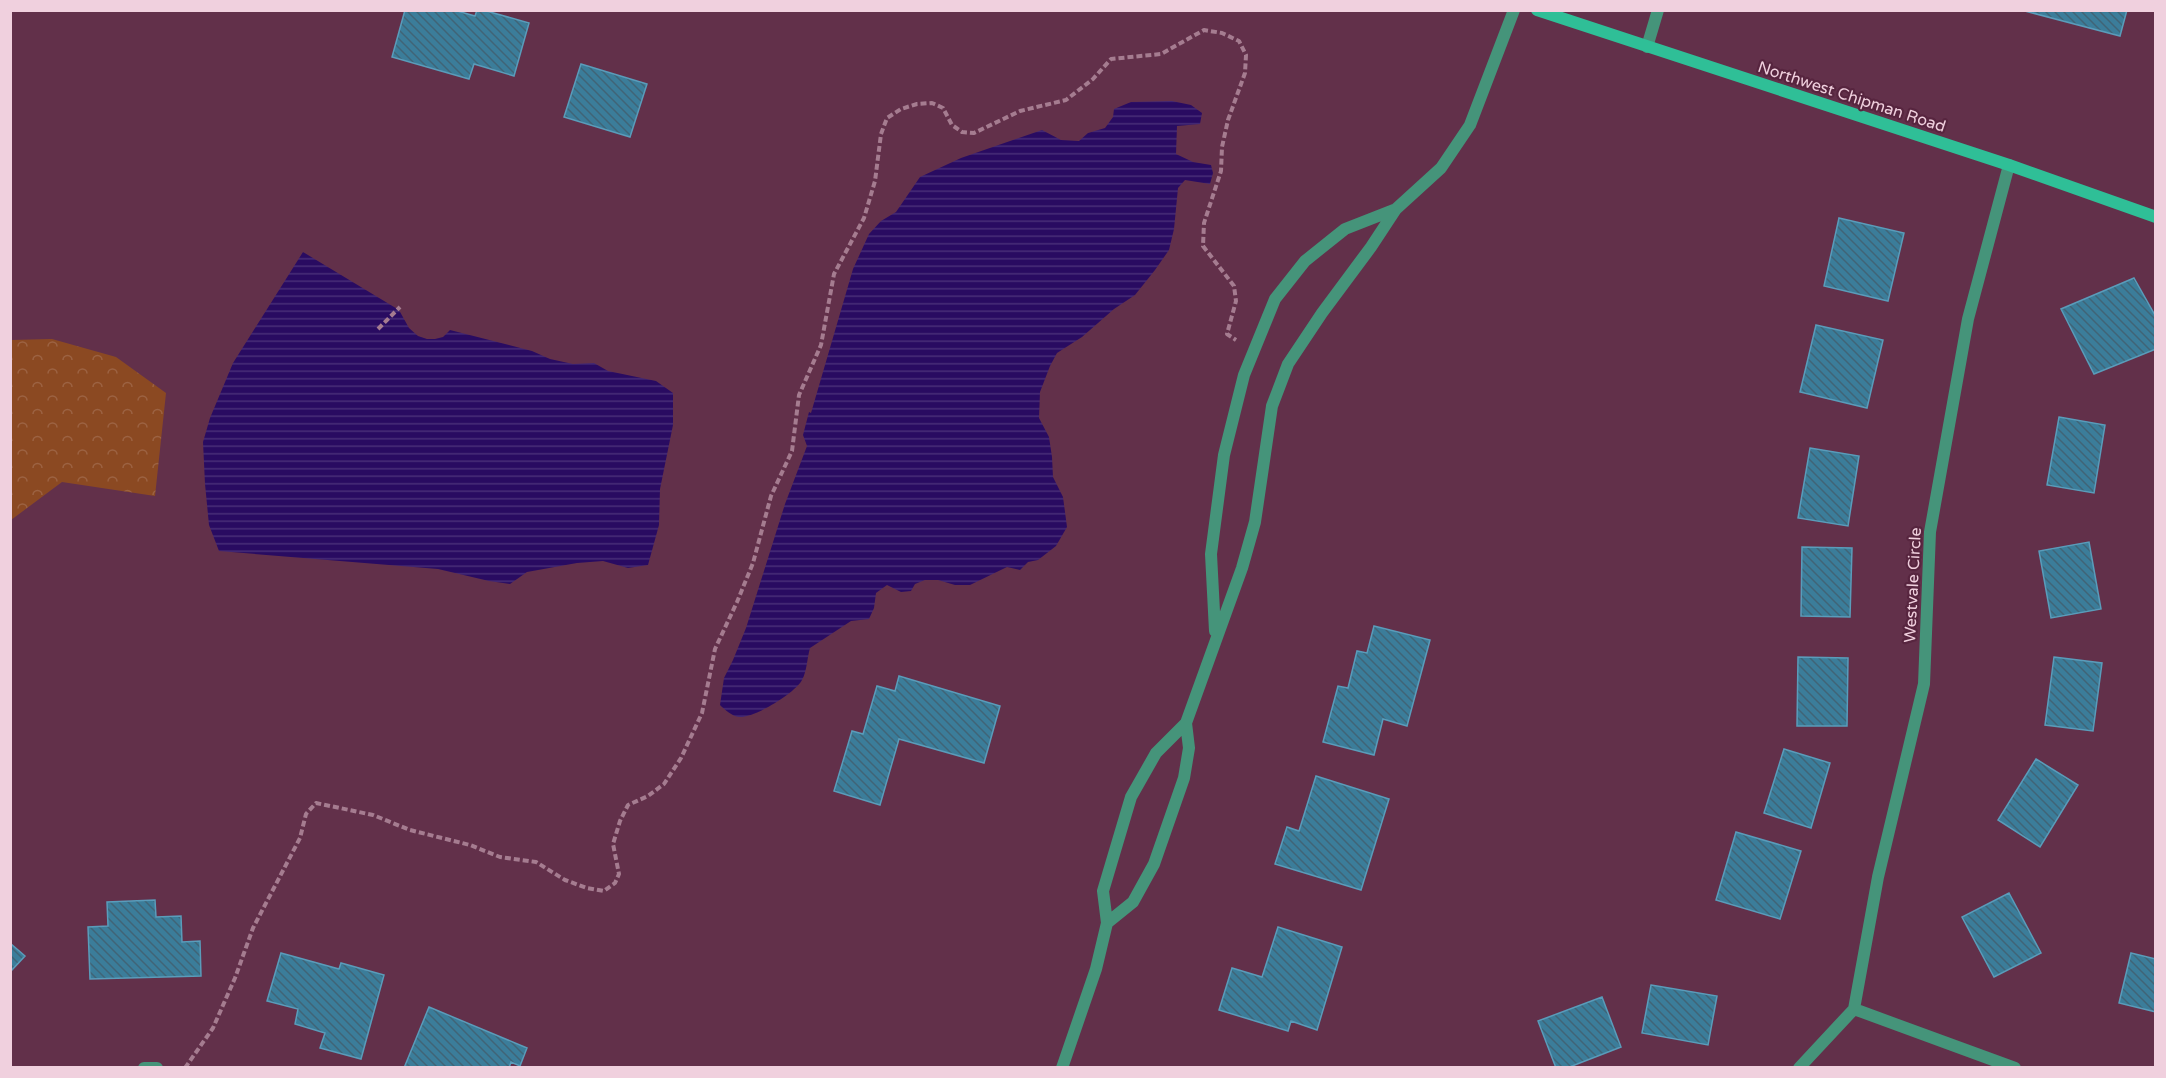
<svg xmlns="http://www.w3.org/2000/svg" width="2166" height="1078" viewBox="0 0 2166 1078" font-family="'Varela Round',sans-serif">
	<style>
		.forest { fill: url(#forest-crowns) }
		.water { fill: url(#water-rules) }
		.building { fill: url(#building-back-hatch); stroke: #5a9cba; stroke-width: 1.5 }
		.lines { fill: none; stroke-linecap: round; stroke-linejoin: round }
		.path { stroke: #a57c90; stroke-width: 4; stroke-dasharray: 6 3; stroke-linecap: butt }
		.service { stroke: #45947a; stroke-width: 12 }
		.minor { stroke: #45947a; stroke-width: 12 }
		.secondary { stroke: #2fbf97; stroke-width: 12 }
		.labels { text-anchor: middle; stroke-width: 4.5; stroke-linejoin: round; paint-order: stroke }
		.street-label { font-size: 16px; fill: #f0d0de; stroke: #57253f }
	</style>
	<defs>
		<pattern id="forest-crowns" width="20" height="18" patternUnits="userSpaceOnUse" patternTransform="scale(1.5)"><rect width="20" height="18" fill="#8b4922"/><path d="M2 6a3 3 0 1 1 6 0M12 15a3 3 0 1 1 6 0" fill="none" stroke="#9c6242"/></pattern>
		<pattern id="water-rules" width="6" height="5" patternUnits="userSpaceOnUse" patternTransform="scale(1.5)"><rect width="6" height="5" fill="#290b61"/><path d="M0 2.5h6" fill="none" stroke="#482e77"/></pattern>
		<pattern id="building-back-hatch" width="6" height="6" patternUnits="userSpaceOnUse" patternTransform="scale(1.5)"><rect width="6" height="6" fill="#3b7d9a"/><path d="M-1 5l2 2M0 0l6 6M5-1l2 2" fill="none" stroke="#406477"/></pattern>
	</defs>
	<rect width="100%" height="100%" fill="#62304a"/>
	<path class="forest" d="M52 339 116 357 166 393 155 496 62 482 11 520V340Z"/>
	<path class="water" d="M1172 101 1191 105 1202 113 1200 124 1177 126 1176 154 1193 162 1211 165 1213 173 1210 184 1185 180 1178 188 1174 229 1169 250 1155 270 1135 295 1114 309 1082 337 1057 353 1050 366 1040 392 1039 418 1049 437 1052 457 1053 477 1063 497 1067 527 1056 546 1038 560 1028 562 1020 570 1007 567 970 585H955L938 580H925L915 584 911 591 901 592 887 585 876 593 874 608 869 619 851 621 810 648C807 658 807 671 802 680 795 693 755 718 739 717 732 716 725 710 720 705L724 678 733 660 746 628 785 504 807 446 803 435 809 412 811 413 853 269 869 234 881 221 896 212 920 177 961 158 1042 130 1061 140 1079 141 1088 133 1105 128 1113 117 1114 109 1131 102Z
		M303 252 399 310 409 328 418 336 427 339H435L443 337 450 330 532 351 550 359 573 364 594 363 608 371 656 381 673 393V425L660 489 659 525 648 565 628 568 603 561 577 563 527 572 510 584 489 581 438 569 219 551 209 525 205 484 203 442 210 418 233 363Z"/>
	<path class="building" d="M405 10H454L475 16 477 10H483L529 23 514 76 474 64 469 79 392 57Z
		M2021 10H2127L2120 36Z
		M581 64 647 84 630 137 564 117Z
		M1839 218 1904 233 1888 301 1824 286Z
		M2134 278 2156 317V349L2094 374 2061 309Z
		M1816 325 1883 340 1867 408 1800 392Z
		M2059 417 2105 425 2094 493 2047 485Z
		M1810 448 1859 456 1848 526 1798 518Z
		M2089 542 2101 609 2051 618 2039 551Z
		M1802 547 1852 548 1850 617 1801 616Z
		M1374 626 1430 640 1407 726 1383 719 1374 755 1323 742 1338 686 1348 688 1357 651 1367 653Z
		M1798 657 1848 658 1847 726H1797Z
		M2054 657 2102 663 2093 731 2045 725Z
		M899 676 1000 706 984 763 899 739 880 805 834 791 852 731 863 734 877 686 895 691Z
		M1784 749 1830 763 1811 828 1764 813Z
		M2036 759 2078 785 2040 847 1998 820Z
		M1316 776 1389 799 1361 890 1275 864 1287 827 1299 831Z
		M1736 832 1801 851 1780 919 1716 900Z
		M2009 893 2041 953 1994 977 1962 917Z
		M155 900 156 917 181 916 182 942 200 941 201 976 90 979 88 927 108 926 107 902Z
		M1278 927 1342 947 1317 1030 1291 1021 1288 1031 1219 1010 1232 968 1262 977Z
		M10 943 25 956 10 972Z
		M281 953 339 969 341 963 384 975 361 1059 320 1048 325 1033 295 1024 298 1009 267 1001Z
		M2131 953 2156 959V1012L2119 1003Z
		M1651 985 1717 996 1708 1045 1642 1033Z
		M1602 997 1621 1047 1567 1068H1556L1538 1021Z
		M429 1007 527 1048 520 1066 511 1062 509 1068H404Z"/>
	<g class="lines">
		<path class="path" d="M378 329 400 307
			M185 1068 213 1028 235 978 253 928 300 838 306 814 316 803 373 815 410 830 470 845 500 857 536 862 565 880 587 888 604 891 615 883 619 874 613 844 620 821 628 805 648 796 664 784 681 758 702 713 715 649 737 602 753 563 771 496 792 451 799 395 821 345 834 274 864 218 875 181 881 134 887 118 901 109 917 104 932 103 943 108 952 125 962 132 974 133 1020 111 1066 100 1093 79 1111 59 1161 54 1204 30 1222 33 1239 41 1246 55 1245 73 1228 120 1222 147 1221 171 1204 223 1203 246 1234 286 1236 301 1227 334 1236 340"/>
		<path class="service" d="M1647 47 1658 10"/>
		<path class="minor" d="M1215 631 1211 554 1224 455 1244 375 1275 299 1305 261 1345 229 1396 209
			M1107 923 1133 902 1154 864 1184 778 1189 748 1186 723 1242 568 1255 522 1272 406 1288 364 1322 313 1371 247 1396 209 1441 168 1470 125 1514 10
			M1854 1009 1878 877 1924 684 1930 532 1968 319 2009 165
			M1854 1009 2015 1068
			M144 1068H157
			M1062 1068 1096 969 1107 923 1103 891 1131 797 1156 753 1186 723
			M1799 1068 1854 1009"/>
		<path class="secondary" d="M1537 10 2009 165 2156 217"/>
	</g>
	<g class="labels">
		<g class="street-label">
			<text transform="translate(1852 96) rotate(18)" y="6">Northwest Chipman Road</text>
			<text transform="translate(1912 585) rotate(-87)" y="6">Westvale Circle</text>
		</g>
	</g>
	<rect width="2166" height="1078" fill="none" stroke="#f0d0de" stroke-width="24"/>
</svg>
